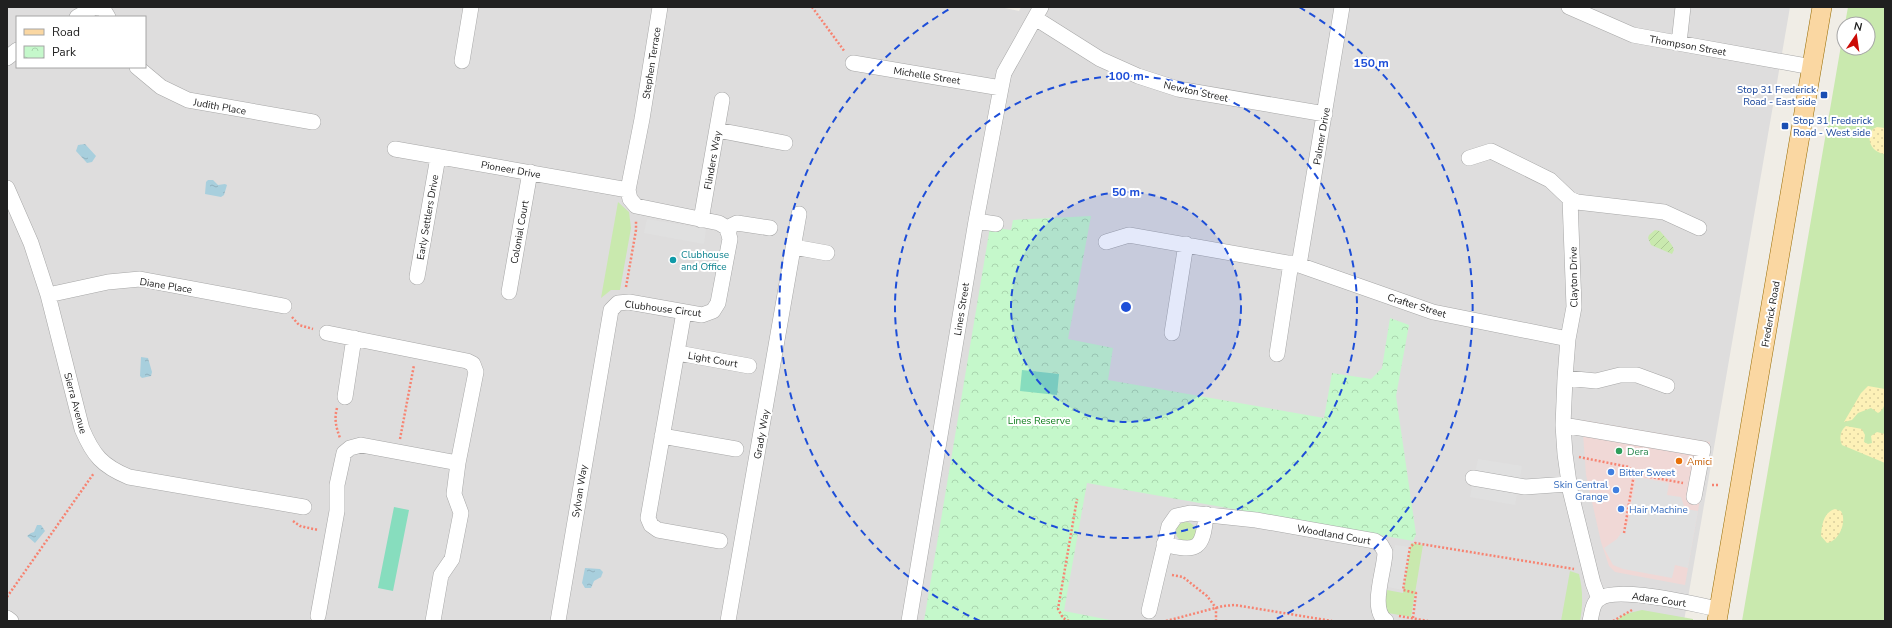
<svg xmlns="http://www.w3.org/2000/svg" width="1892" height="628" viewBox="0 0 1892 628" font-family="'Nunito Sans',sans-serif">
	<style>
		.residential { fill: #dedddd; fill-rule: evenodd }
		.commercial { fill: #f0d8d6 }
		.grass { fill: #c9e9ae }
		.sand { fill: url(#sand-dots) }
		.park { fill: url(#park-crowns) }
		.garden { fill: url(#garden-furrows) }
		.pitch { fill: #87ddbe }
		.parking { fill: #e0e0e0 }
		.water { fill: url(#water-ripples) }
		.lines { fill: none; stroke-linecap: round; stroke-linejoin: round }
		.minor-casing { stroke: #a7a7a7; stroke-width: 16 }
		.major-casing { stroke: #986c04; stroke-width: 20 }
		.path { stroke: #f78371; stroke-width: 2.5; stroke-dasharray: 2 2; stroke-linecap: butt }
		.minor { stroke: #fff; stroke-width: 15 }
		.major { stroke: #fad7a2; stroke-width: 19 }
		.ring { fill: none; stroke: #1d4ed8; stroke-width: 2; stroke-dasharray: 7 5 }
		.transit-dot { fill: #1a4fb4; stroke: #fff; stroke-width: 1.5 }
		.culture-dot { fill: #0f9aa8; stroke: #fff; stroke-width: 1.5 }
		.leisure-dot { fill: #2e9e5b; stroke: #fff; stroke-width: 1.5 }
		.food-dot { fill: #e8710a; stroke: #fff; stroke-width: 1.5 }
		.shop-dot { fill: #3f7fe0; stroke: #fff; stroke-width: 1.5 }
		.labels { text-anchor: middle; stroke-width: 4; stroke-linejoin: round; paint-order: stroke }
		.street-label { font-size: 10px; fill: #202020; stroke: #fff }
		.transit-label { font-size: 10px; fill: #164399; stroke: #fff; text-anchor: end }
		.culture-label { font-size: 10px; fill: #0d838f; stroke: #fff; text-anchor: start }
		.park-label { font-size: 10px; fill: #0e7d1b; stroke: #fff }
		.leisure-label { font-size: 10px; fill: #27864d; stroke: #fff; text-anchor: start }
		.food-label { font-size: 10px; fill: #c56008; stroke: #fff; text-anchor: start }
		.shop-label { font-size: 10px; fill: #366cbe; stroke: #fff; text-anchor: start }
		.centre { fill: #1d4ed8; stroke: #fff; stroke-width: 2 }
		.ring-label { font-size: 12px; text-anchor: middle; font-weight: bold; fill: #1d4ed8; stroke: #fff; stroke-width: 4; stroke-linejoin: round; paint-order: stroke }
	</style>
	<defs>
		<pattern id="sand-dots" width="8" height="8" patternUnits="userSpaceOnUse"><rect width="8" height="8" fill="#fdf1b7"/><path d="M2 2h.1M6 6h.1" fill="none" stroke="#d9ce9d" stroke-width="1.8" stroke-linecap="round"/></pattern>
		<pattern id="park-crowns" width="20" height="18" patternUnits="userSpaceOnUse"><rect width="20" height="18" fill="#c5f8cb"/><path d="M2 6a3 3 0 1 1 6 0M12 15a3 3 0 1 1 6 0" fill="none" stroke="#a9d4ae"/></pattern>
		<pattern id="garden-furrows" width="10" height="10" patternUnits="userSpaceOnUse"><rect width="10" height="10" fill="#c9e9ae"/><path d="M-1 1l2-2M0 10L10 0M9 11l2-2" fill="none" stroke="#acc895"/></pattern>
		<pattern id="water-ripples" width="26" height="14" patternUnits="userSpaceOnUse"><rect width="26" height="14" fill="#a8cfdd"/><path d="M2 4q2-2 4 0t4 0M15 11q2-2 4 0t4 0" fill="none" stroke="#90b1bd"/></pattern>
	</defs>
	<rect width="100%" height="100%" fill="#f0ede6"/>
	<path class="residential" d="M7 7H1000L1019 11 1021 7H1790L1684 621H7ZM17 17H145V67H17Z"/>
	<path class="commercial" d="M1582 420 1710 442 1685 585 1615 572 1609 566 1601 542 1586 475Z"/>
	<path class="grass" d="M1848 7H1885V621H1742L1844 28V48H1868V24H1845Z
		M618 202 629 212 631 228 620 290H611L601 298Z
		M1176 532a10 10 0 1 1 20 0a10 10 0 1 1-20 0Z
		M1411 543 1423 545 1411 617 1388 613 1384 607 1387 590 1403 593Z
		M1570 571 1579 574C1583 590 1583 605 1580 621H1561Z
		M1642 610 1693 619V621H1615L1625 614Z"/>
	<path class="sand" d="M1877 127 1885 128 1884 154C1872 152 1865 140 1873 129Z
		M1868 386 1885 389C1885 398 1887 408 1878 413L1871 408 1858 413 1852 420 1844 422 1861 393Z
		M1846 426 1862 429 1865 435 1864 442 1868 444 1872 443 1871 436 1877 432 1885 434V463L1842 445C1839 438 1840 431 1846 426Z
		M1835 509 1841 511C1847 521 1840 541 1827 543L1821 536C1822 525 1823 513 1835 509Z"/>
	<path class="park" d="M1091 216 1068 339 1113 348 1108 380 1324 418 1332 373 1371 379 1382 368 1390 318 1409 325 1396 396 1416 534 1413 541 1087 483 1064 611 1115 621H924L990 227 1011 230 1013 220Z"/>
	<path class="garden" d="M1655 230 1660 231C1664 236 1673 244 1674 250L1672 254 1651 245 1648 238 1649 235Z"/>
	<path class="pitch" d="M1022 370 1059 374 1057 395 1020 391Z
		M394 507 409 510 393 591 378 588Z"/>
	<path class="parking" d="M647 219 706 229 704 244 644 233Z
		M1478 459 1522 466 1515 505 1470 497Z
		M1636 477 1669 483 1667 495 1681 497 1685 509 1698 511 1688 568 1675 565 1672 578 1623 569 1613 565 1604 548 1617 539 1628 523Z
		M1395 545 1410 547 1403 590 1388 587Z"/>
	<path class="water" d="M85 144 96 156 92 162 87 163 76 151 78 145Z
		M208 180H213L218 185 225 184 227 185 224 195 221 197 205 194 206 182Z
		M141 357 148 358 152 372 151 376 142 378 140 376Z
		M37 525H41L45 531 35 543 27 536 31 533 34 532Z
		M585 568 600 569 603 572 601 577 594 581 591 588H585L582 583Z"/>
	<g class="lines">
		<defs>
			<path id="minor" d="M102 7 108 17
				M1569 7 1633 35 1644 37 1812 67
				M77 17 95 7
				M1035 18 1100 59 1138 76 1178 89 1325 114
				M1679 43 1683 7
				M7 58 17 50
				M462 61 471 7
				M853 63 1001 88
				M137 67 161 87 188 100 313 122
				M717 130 785 143
				M395 149 628 190
				M1469 158 1491 151 1550 180 1570 199 1577 202 1664 212 1699 228
				M7 188 31 243 48 295 82 429C93 455 102 466 129 477L304 507
				M1570 199 1574 307 1568 339 1565 378 1563 425 1565 454 1570 490 1593 583 1599 599
				M701 220 722 100
				M976 221 996 224
				M727 228 737 223 770 228
				M1106 242 1129 235 1299 265 1433 312 1568 339
				M794 247 827 253
				M1299 265 1342 7
				M417 277 438 157
				M509 292 530 172
				M48 295 108 282 140 279 284 306
				M684 312 648 518 651 525 658 530 720 541
				M327 333 467 361 473 364 476 372 458 463 454 494 461 513 452 559 441 575 433 621
				M1172 333 1186 244
				M678 353 749 366
				M1277 354 1291 263
				M1565 378 1596 381 1620 375H1637L1667 386
				M345 397 354 338
				M1563 425 1703 449 1694 497
				M662 436 736 449
				M1473 478 1525 487 1568 484
				M1164 544C1198 553 1203 549 1206 514
				M1149 611 1169 526 1176 516 1190 513 1256 520 1375 541 1381 545 1385 552C1385 570 1369 609 1386 621
				M318 616 337 511V485L344 453 350 448 361 445 458 463
				M7 618 11 621
				M558 621 611 310 618 303 629 302 702 315 713 311 718 303 730 239 727 228 719 223 636 206 630 199 628 190 642 119 660 7
				M728 621 799 214
				M909 621 976 221 1001 88 1004 73 1041 7
				M1590 621C1592 614 1592 603 1599 599 1617 585 1696 605 1719 609"/>
			<path id="major" d="M1717 621 1822 7"/>
		</defs>
		<use href="#minor" class="minor-casing"/>
		<use href="#major" class="major-casing"/>
		<path class="path" d="M812 7 845 52
			M626 287 636 230V221
			M292 317 299 325 313 329
			M337 408C334 419 336 427 340 438
			M400 439 414 365
			M1579 457 1629 467 1634 474
			M1712 485H1718
			M293 521 300 526 318 530
			M1624 533 1634 474 1683 483
			M1172 575 1183 577 1207 596 1216 608V621
			M7 597 94 473
			M1399 616 1428 621
			M1413 618 1416 593 1403 590 1410 547 1415 543 1574 569
			M1069 621 1063 618 1058 609 1077 499
			M1166 621 1223 606 1235 605 1332 621
			M1613 621 1632 610"/>
		<use href="#minor" class="minor"/>
		<use href="#major" class="major"/>
	</g>
	<circle cx="1126" cy="307" r="115" fill="#1d4ed8" fill-opacity=".12"/>
	<g class="ring">
		<circle cx="1126" cy="307" r="115"/>
		<circle cx="1126" cy="307" r="231"/>
		<path d="M980 621A346 346 0 0 1 953 7M1299 7A346 346 0 0 1 1272 621"/>
	</g>
	<g class="transit-dot">
		<rect x="1820" y="91" width="8" height="8" rx="2"/>
		<rect x="1781" y="122" width="8" height="8" rx="2"/>
	</g>
	<circle class="culture-dot" cx="673" cy="260" r="4"/>
	<circle class="leisure-dot" cx="1619" cy="451" r="4"/>
	<circle class="food-dot" cx="1679" cy="461" r="4"/>
	<g class="shop-dot">
		<circle cx="1611" cy="472" r="4"/>
		<circle cx="1616" cy="490" r="4"/>
		<circle cx="1621" cy="509" r="4"/>
	</g>
	<g class="labels">
		<g class="street-label">
			<text transform="translate(1688 45) rotate(10)" y="4">Thompson Street</text>
			<text transform="translate(651 63) rotate(-81)" y="4">Stephen Terrace</text>
			<text transform="translate(927 75) rotate(9)" y="4">Michelle Street</text>
			<text transform="translate(1196 91) rotate(12)" y="4">Newton Street</text>
			<text transform="translate(220 106) rotate(10)" y="4">Judith Place</text>
			<text transform="translate(1321 136) rotate(-80)" y="4">Palmer Drive</text>
			<text transform="translate(712 160) rotate(-80)" y="4">Flinders Way</text>
			<text transform="translate(511 169) rotate(10)" y="4">Pioneer Drive</text>
			<text transform="translate(427 217) rotate(-80)" y="4">Early Settlers Drive</text>
			<text transform="translate(519 232) rotate(-80)" y="4">Colonial Court</text>
			<text transform="translate(1573 277) rotate(-91)" y="4">Clayton Drive</text>
			<text transform="translate(166 285) rotate(9)" y="4">Diane Place</text>
			<text transform="translate(1417 305) rotate(17)" y="4">Crafter Street</text>
			<text transform="translate(663 308) rotate(7)" y="4">Clubhouse Circut</text>
			<text transform="translate(961 309) rotate(-81)" y="4">Lines Street</text>
			<text transform="translate(1770 314) rotate(-80)" y="4">Frederick Road</text>
			<text transform="translate(713 359) rotate(10)" y="4">Light Court</text>
			<text transform="translate(76 403) rotate(75)" y="4">Sierra Avenue</text>
			<text transform="translate(761 434) rotate(-80)" y="4">Grady Way</text>
			<text transform="translate(579 491) rotate(-81)" y="4">Sylvan Way</text>
			<text transform="translate(1334 534) rotate(10)" y="4">Woodland Court</text>
			<text transform="translate(1659 599) rotate(8)" y="4">Adare Court</text>
		</g>
		<g class="transit-label">
			<text x="1816" y="93">Stop 31 Frederick<tspan x="1816" dy="12">Road - East side</tspan></text>
			<text x="1793" y="124" text-anchor="start">Stop 31 Frederick<tspan x="1793" dy="12">Road - West side</tspan></text>
		</g>
		<g class="culture-label">
			<text x="681" y="258">Clubhouse<tspan x="681" dy="12">and Office</tspan></text>
		</g>
		<g class="park-label">
			<text x="1039" y="424">Lines Reserve</text>
		</g>
		<g class="leisure-label">
			<text x="1627" y="455">Dera</text>
		</g>
		<g class="food-label">
			<text x="1687" y="465">Amici</text>
		</g>
		<g class="shop-label">
			<text x="1619" y="476">Bitter Sweet</text>
			<text x="1608" y="488" text-anchor="end">Skin Central<tspan x="1608" dy="12">Grange</tspan></text>
			<text x="1629" y="513">Hair Machine</text>
		</g>
	</g>
	<circle cx="1126" cy="307" r="6" class="centre"/>
	<g class="ring-label">
		<text x="1371" y="67">150 m</text>
		<text x="1126" y="80">100 m</text>
		<text x="1126" y="196">50 m</text>
	</g>
	<rect width="1892" height="628" fill="none" stroke="#202020" stroke-width="16"/>
	<rect x="16" y="16" width="130" height="52" fill="#ffffff" stroke="#a6a6a6"/>
	<rect x="24" y="29" width="20" height="6" fill="#fad7a2" stroke="#a6a6a6"/>
	<text x="52" y="36" font-size="12" fill="#202020">Road</text>
	<rect x="24" y="46" width="20" height="12" fill="url(#park-crowns)" stroke="#a6a6a6"/>
	<text x="52" y="56" font-size="12" fill="#202020">Park</text>
	<g transform="translate(1856 36) rotate(13)"><circle r="19" fill="#ffffff" stroke="#a6a6a6"/>
	<path d="M0-3L7 15L0 10L-7 15Z" fill="#cb0b05"/>
	<text y="-6" font-size="11" font-weight="bold" text-anchor="middle" fill="#202020">N</text>
	</g>
</svg>
